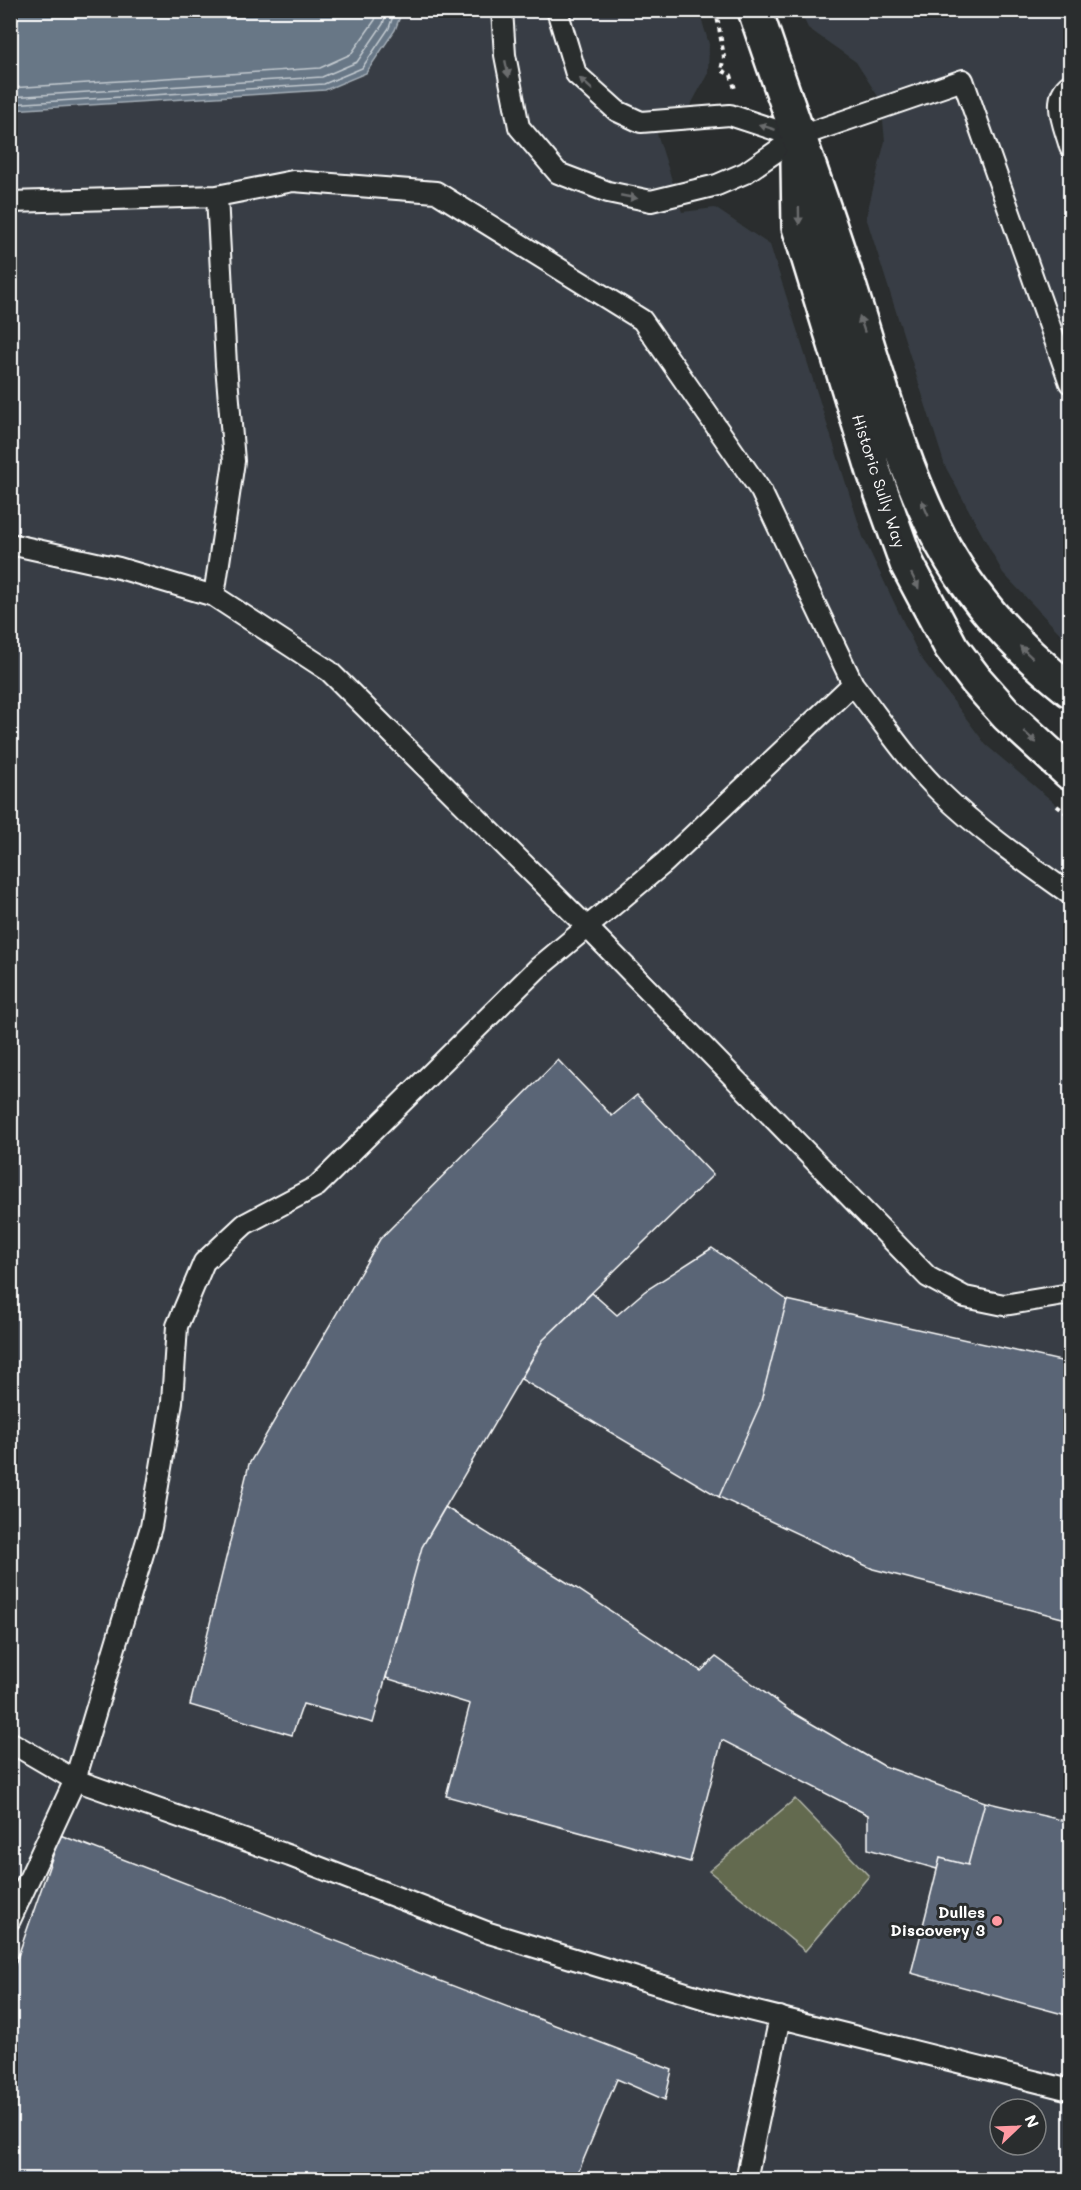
<svg xmlns="http://www.w3.org/2000/svg" width="1081" height="2190" viewBox="0 0 1081 2190" font-family="Mali,sans-serif">
	<style>
		.built { fill: #383e44; fill-rule: evenodd }
		.green { fill: #636a50; stroke: #b1b4a8; stroke-width: 1.5 }
		.water { fill: #677786; stroke: #a4adb6; stroke-width: 1.5 }
		.lines { fill: none; stroke-linecap: round; stroke-linejoin: round }
		.shore { stroke: #c2c9cf; stroke-width: 1.5 }
		.building { fill: #5a6576; stroke: #fff; stroke-width: 1.5 }
		.lane-casing { stroke: #fff; stroke-width: 24 }
		.street-casing { stroke: #fff; stroke-width: 38 }
		.path { stroke: #fff; stroke-width: 4; stroke-dasharray: 4.5 4.5; stroke-linecap: butt }
		.lane { stroke: #2a2d2e; stroke-width: 20 }
		.street { stroke: #2a2d2e; stroke-width: 33 }
		.oneway { fill: #6a6c6d }
		.poi-dot { fill: #ff9aa2; stroke: #2a2d2e; stroke-width: 2 }
		.labels { text-anchor: middle; stroke-width: 6; stroke-linejoin: round; paint-order: stroke }
		.street-label { font-size: 16px; fill: #fff; stroke: #2a2d2e }
		.poi-label { font-size: 16px; font-weight: bold; fill: #fff; stroke: #2a2d2e; text-anchor: end }
	</style>
	<rect width="100%" height="100%" fill="#2a2d2e"/>
	<filter id="ink" filterUnits="userSpaceOnUse"><feTurbulence type="fractalNoise" baseFrequency=".0167" numOctaves="2"/><feDisplacementMap in="SourceGraphic" scale="12" xChannelSelector="R" yChannelSelector="G"/><feConvolveMatrix kernelMatrix="1 2 1 2 8 2 1 2 1" color-interpolation-filters="sRGB"/></filter>
	<g filter="url(#ink)">
		<path class="built" d="M11 11H699L709 44 708 73 687 112 656 130 682 212 715 208 770 245 863 537 919 655 986 745 1070 816V2179L11 2180ZM1000 2109H1036V2145H1000Z
			M800 11H1070V644L1003 573 945 466 866 217 885 141 881 101 856 62 808 28Z"/>
		<path class="green" d="M795 1799 869 1876 805 1951 709 1871Z"/>
		<path class="water" d="M11 10H402V11L395 30 366 73 325 90 11 110Z"/>
		<g class="lines">
			<path class="shore" d="M10 88 320 68 351 54 375 20 378 10
				M10 97 322 77 357 62 383 24 387 10
				M10 104 324 84 362 68 389 28 395 10"/>
		</g>
		<path class="building" d="M558 1060 612 1116 637 1095 713 1175 543 1340 422 1547 373 1723 303 1704 292 1735 190 1705 249 1464 380 1239Z
			M712 1248 787 1300 760 1405 719 1497 521 1379 543 1340 592 1293 617 1315 645 1291Z
			M787 1300 1070 1363V1620L873 1569 719 1497 760 1405Z
			M445 1507 576 1588 701 1671 716 1657 790 1711 884 1766 985 1802 968 1865 940 1858 937 1869 868 1849V1815L722 1740 690 1862 446 1796 470 1704 386 1678 422 1547Z
			M985 1802 1070 1822V2016L911 1973 940 1858 968 1865Z
			M60 1835 672 2070 665 2100 617 2079 575 2180H10V1979Z"/>
		<g class="lines">
			<defs>
				<path id="lane" d="M502 10 505 55 519 127 558 173 608 192 651 201 717 185 745 173 797 137 730 115 641 122 617 111 576 74 557 10
					M1070 84C1050 99 1065 127 1070 147
					M797 137 963 80 1070 383
					M217 196 226 365 234 461 214 596 329 671 587 927 928 1277 965 1297 1004 1305 1070 1294
					M10 202 217 196 293 181 436 192 642 320 761 491 853 684
					M10 544 119 568 214 596
					M1070 894C1025 862 980 831 940 792 907 760 881 720 853 684L664 863 538 968 317 1186 245 1224 204 1262 177 1326 172 1402 151 1527 75 1780 290 1856 489 1933 709 2000 1070 2090
					M10 1742 75 1780 10 1920
					M746 2180 780 2017"/>
				<path id="street" d="M755 10C783 95 815 179 842 263 872 355 898 461 943 545 974 602 1019 650 1070 690
					M798 163 799 227 874 472 907 564 951 647 976 680 1007 715 1070 773"/>
			</defs>
			<use href="#lane" class="lane-casing"/>
			<use href="#street" class="street-casing"/>
			<path class="path" d="M716 10 724 57 721 70 731 75 735 89
				M1057 806 1070 816"/>
			<use href="#lane" class="lane"/>
			<use href="#street" class="street"/>
		</g>
		<defs><path id="oneway-solid" d="M-6-.8H1V-3.2L6.5 0L1 3.2V.8H-6Z" transform="scale(1.5)"/></defs>
		<g class="oneway">
			<use href="#oneway-solid" transform="translate(507 69) rotate(78)"/>
			<use href="#oneway-solid" transform="translate(586 84) rotate(-138)"/>
			<use href="#oneway-solid" transform="translate(767 127) rotate(-162)"/>
			<use href="#oneway-solid" transform="translate(629 197) rotate(11)"/>
			<use href="#oneway-solid" transform="translate(799 216) rotate(89)"/>
			<use href="#oneway-solid" transform="translate(862 324) rotate(-108)"/>
			<use href="#oneway-solid" transform="translate(925 508) rotate(-113)"/>
			<use href="#oneway-solid" transform="translate(915 581) rotate(64)"/>
			<use href="#oneway-solid" transform="translate(1026 652) rotate(-137)"/>
			<use href="#oneway-solid" transform="translate(1030 737) rotate(43)"/>
		</g>
	</g>
	<circle class="poi-dot" cx="997" cy="1921" r="6"/>
	<g class="labels">
		<g class="street-label">
			<text transform="translate(879 481) rotate(72)" y="6">Historic Sully Way</text>
		</g>
		<g class="poi-label">
			<text x="985" y="1918">Dulles<tspan x="985" dy="18">Discovery 3</tspan></text>
		</g>
	</g>
	<rect width="1081" height="2190" fill="none" stroke="#2a2d2e" stroke-width="36"/>
	<rect x="18" y="18" width="1045" height="2154" fill="none" stroke="#fff" stroke-width="2" filter="url(#ink)"/>
	<g transform="translate(1018 2127) rotate(67)"><circle r="28" fill="#2a2d2e" stroke="#7f8182" stroke-width="1.5"/>
	<path d="M0-4.5L10 22L0 15L-10 22Z" fill="#ff9aa2"/>
	<text y="-9" font-size="16" font-weight="bold" text-anchor="middle" fill="#ffffff">N</text>
	</g>
</svg>
